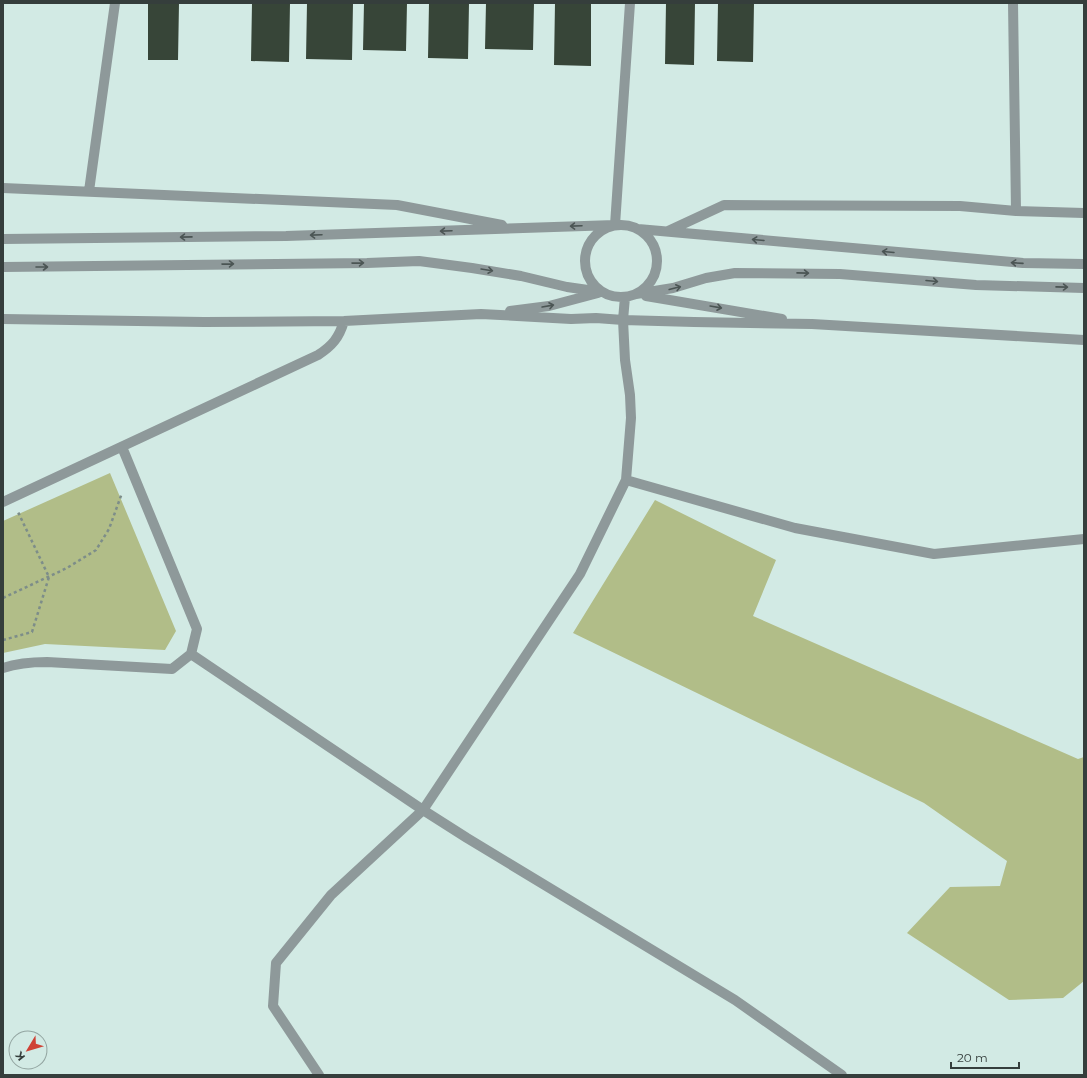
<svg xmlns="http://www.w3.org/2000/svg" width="1087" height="1078" viewBox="0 0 1087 1078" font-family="Montserrat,sans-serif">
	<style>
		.green { fill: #b1bd88 }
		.building { fill: #374538 }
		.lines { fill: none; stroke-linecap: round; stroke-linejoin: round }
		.path { stroke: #7d8d89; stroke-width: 2.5; stroke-dasharray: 3 3; stroke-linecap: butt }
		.minor { stroke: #8e999a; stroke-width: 10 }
		.oneway { stroke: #4b5554 }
	</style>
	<rect width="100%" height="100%" fill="#d2eae4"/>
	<path class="green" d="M110 473 176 631 165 650 45 644 3 653V521Z
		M655 500 776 560 753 616 1078 759 1084 757V981L1063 998 1009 1000 907 933 950 887 1000 886 1007 861 924 803 573 633Z"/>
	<path class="building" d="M148 3H179L178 60H148Z
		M252 3H290L289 62 251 61Z
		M307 3H353L352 60 306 59Z
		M364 3H407L406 51 363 50Z
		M429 3H469L468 59 428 58Z
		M486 3H534L533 50 485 49Z
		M555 3H591V66L554 65Z
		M666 3H695L694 65 665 64Z
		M718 3H754L753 62 717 61Z"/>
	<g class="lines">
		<path class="path" d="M3 598 67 568 96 550 109 529 122 493
			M3 640 32 632 49 577 18 512"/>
		<path class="minor" d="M1013 3 1016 211
			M3 188 397 205 502 225
			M89 191 115 3
			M585 261a36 36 0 1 1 72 0a36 36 0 1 1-72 0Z
			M638 229 1023 263 1084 264
			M668 231 724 205 960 206 1016 211 1084 213
			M3 239 286 236 615 225 630 3
			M3 267 367 263 419 261 472 268 521 276 567 287 602 292
			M636 294 673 288 706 278 735 273 840 274 976 285 1084 288
			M646 296 782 319
			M510 311 549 306 598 293
			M3 319 204 322 344 321 481 314 571 319 596 318 623 320 625 297
			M626 480 795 528 934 554 1084 539
			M3 502 318 355C332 346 339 338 344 321
			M191 654 423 810 331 895 276 963 273 1006 319 1075
			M3 668C18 663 32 662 47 662L172 669 191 654 197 629 122 447
			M842 1075 735 1000 467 838 423 810 580 574 626 480 631 418 630 395 625 360 623 320 694 322 812 324 1084 340"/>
	</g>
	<defs><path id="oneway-shaft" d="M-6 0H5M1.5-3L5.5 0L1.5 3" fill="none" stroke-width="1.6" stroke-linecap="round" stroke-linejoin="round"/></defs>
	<g class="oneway">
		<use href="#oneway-shaft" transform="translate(576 226) rotate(178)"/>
		<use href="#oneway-shaft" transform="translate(446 231) rotate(178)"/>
		<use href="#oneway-shaft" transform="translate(316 235) rotate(178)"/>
		<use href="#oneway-shaft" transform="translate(186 237) rotate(179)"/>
		<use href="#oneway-shaft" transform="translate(758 240) rotate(-175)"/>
		<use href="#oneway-shaft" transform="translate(888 252) rotate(-175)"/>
		<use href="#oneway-shaft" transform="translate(358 263) rotate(-1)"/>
		<use href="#oneway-shaft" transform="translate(1017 263) rotate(-176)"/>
		<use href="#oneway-shaft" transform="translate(228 264) rotate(-1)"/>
		<use href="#oneway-shaft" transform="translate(42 267)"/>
		<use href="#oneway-shaft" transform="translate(487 270) rotate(9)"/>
		<use href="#oneway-shaft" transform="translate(803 273) rotate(1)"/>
		<use href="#oneway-shaft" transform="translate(932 281) rotate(5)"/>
		<use href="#oneway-shaft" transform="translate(1062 287) rotate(1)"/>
		<use href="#oneway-shaft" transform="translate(675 288) rotate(-14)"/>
		<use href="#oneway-shaft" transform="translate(548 306) rotate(-10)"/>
		<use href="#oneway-shaft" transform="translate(716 307) rotate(10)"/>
	</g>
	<rect width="1087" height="1078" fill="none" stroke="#353e3c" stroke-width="8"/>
	<g transform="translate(28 1050) rotate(232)"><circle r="19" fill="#d2eae4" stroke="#93a5a1"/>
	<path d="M0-3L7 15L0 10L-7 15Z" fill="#cf4235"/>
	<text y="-6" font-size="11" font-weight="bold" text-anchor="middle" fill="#353e3c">K</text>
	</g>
	<path d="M951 1062v6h68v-6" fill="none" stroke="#353e3c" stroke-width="2"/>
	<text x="957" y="1062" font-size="12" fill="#353e3c" stroke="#d2eae4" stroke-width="3" paint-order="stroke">20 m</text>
</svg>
